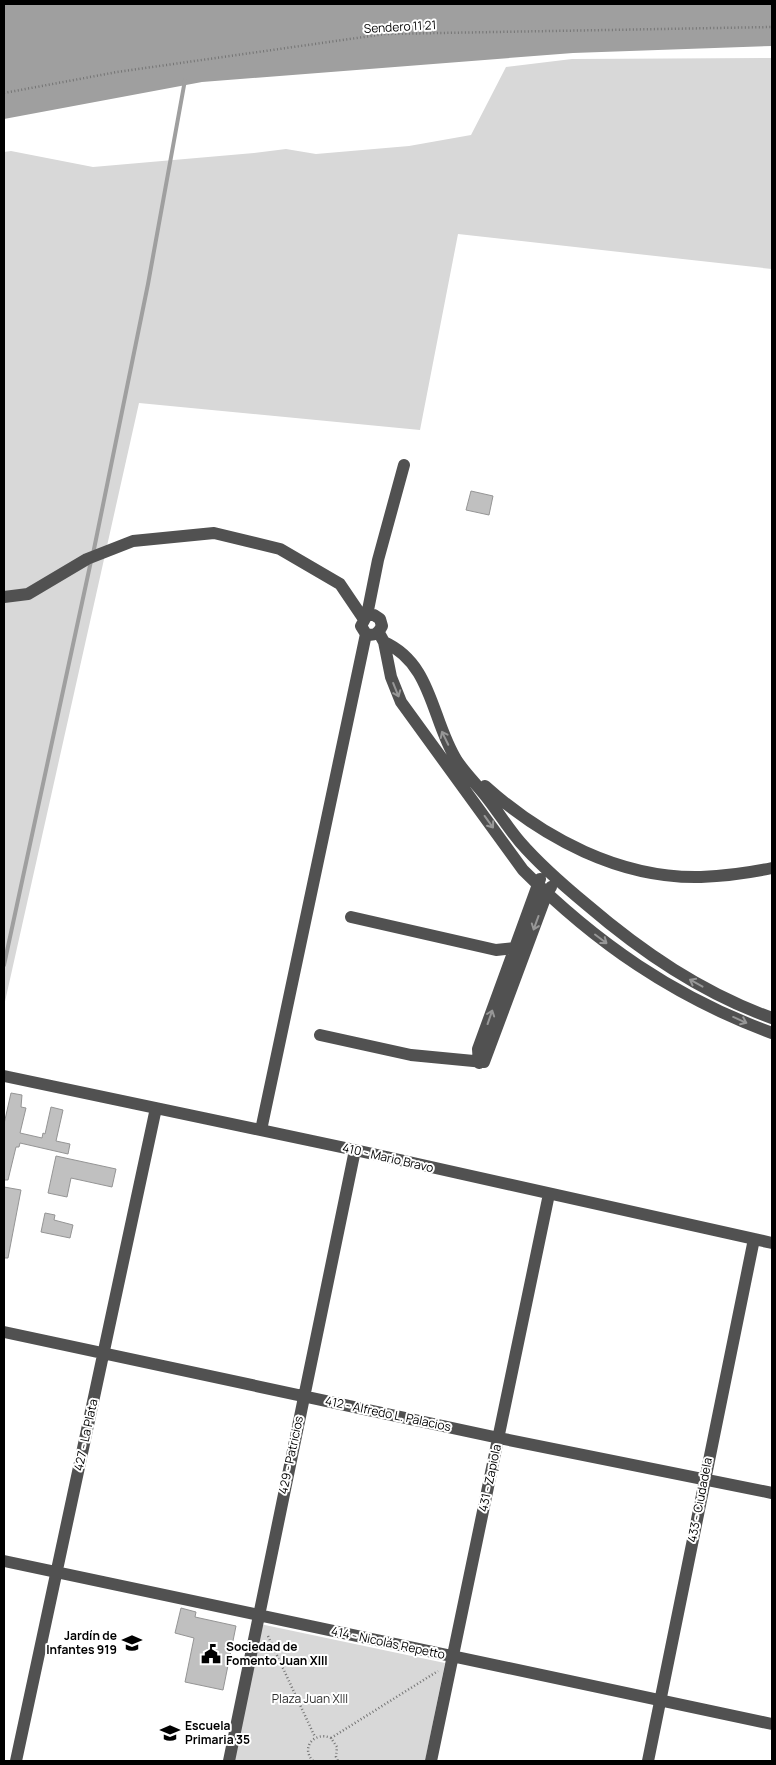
<svg xmlns="http://www.w3.org/2000/svg" width="776" height="1765" viewBox="0 0 776 1765" font-family="Manrope,sans-serif">
	<style>
		.green { fill: #d8d8d8 }
		.water { fill: #9f9f9f }
		.lines { fill: none; stroke-linecap: round; stroke-linejoin: round }
		.stream { stroke: #9f9f9f; stroke-width: 4 }
		.building { fill: #c0c0c0; stroke: #959595 }
		.path { stroke: #737373; stroke-width: 2.5; stroke-dasharray: 1 2.5; stroke-linecap: butt }
		.minor { stroke: #515151; stroke-width: 12 }
		.oneway { stroke: #979797 }
		.labels { text-anchor: middle; stroke-width: 4; stroke-linejoin: round; paint-order: stroke }
		.street-label { font-size: 12px; fill: #000; stroke: #fff }
		.poi-label { font-size: 12px; font-weight: bold; fill: #000; stroke: #fff; text-anchor: start }
		.park-label { font-size: 12px; fill: #2f2f2f; stroke: #fff }
	</style>
	<rect width="100%" height="100%" fill="#fff"/>
	<path class="green" d="M772 58V269L458 234 420 430 139 403 4 1006V152L11 151 93 167 254 153 286 149 316 154 409 146 471 135 506 67 572 59Z
		M260 1624 445 1663 425 1761H233Z"/>
	<path class="water" d="M4 4H772V46L573 53 202 82 4 119Z"/>
	<g class="lines">
		<path class="stream" d="M93 554 148 284 185 80
			M4 965 91 561"/>
	</g>
	<path class="building" d="M471 491 493 496 489 515 466 510Z
		M11 1093 22 1095 21 1107 26 1108 20 1133 42 1138 43 1133 45 1134 51 1107 63 1110 56 1141 70 1144 68 1154 20 1143 19 1147H16L8 1180H4V1124Z
		M56 1156 116 1169 112 1187 71 1178 67 1197 48 1193Z
		M4 1187 21 1190 8 1258H4Z
		M45 1213 55 1215 54 1220 73 1225 70 1238 41 1232Z
		M181 1608 196 1612 195 1617 236 1626 223 1690 185 1682 194 1638 175 1633Z"/>
	<g class="lines">
		<path class="path" d="M4 93 117 72 385 34 772 27
			M268 1636 315 1737
			M331 1738 438 1671
			M313 1761C300 1747 315 1731 331 1738L337 1747 336 1757 338 1761"/>
		<path class="minor" d="M4 597 28 594 87 559 133 541 214 533 280 549 340 584 363 618
			M367 615H374L380 619 382 626C378 634 374 636 366 634L361 626 367 615 378 560 404 465
			M379 633 384 642 391 677 401 702 523 870C596 943 674 997 772 1033
			M384 642C433 664 431 720 457 761 466 774 478 786 488 799 499 813 508 828 520 842 540 865 563 885 586 904 642 952 702 993 772 1018
			M485 786C543 838 620 879 701 877 725 876 748 873 772 868
			M351 917 496 950 514 948 519 950
			M320 1035 411 1055 484 1062 547 893 551 887
			M479 1063 478 1049 540 879
			M4 1076 355 1150 772 1243
			M261 1130 366 634
			M4 1332 499 1438 772 1493
			M4 1561 772 1724
			M16 1761 156 1108
			M229 1761 355 1150
			M431 1761 549 1194
			M648 1761 754 1239"/>
	</g>
	<defs><path id="oneway-shaft" d="M-6 0H5M1.5-3L5.5 0L1.5 3" fill="none" stroke-width="1.6" stroke-linecap="round" stroke-linejoin="round" transform="scale(1.25)"/></defs>
	<g class="oneway">
		<use href="#oneway-shaft" transform="translate(396 690) rotate(68)"/>
		<use href="#oneway-shaft" transform="translate(445 738) rotate(-116)"/>
		<use href="#oneway-shaft" transform="translate(489 822) rotate(54)"/>
		<use href="#oneway-shaft" transform="translate(536 923) rotate(110)"/>
		<use href="#oneway-shaft" transform="translate(601 939) rotate(37)"/>
		<use href="#oneway-shaft" transform="translate(696 983) rotate(-151)"/>
		<use href="#oneway-shaft" transform="translate(490 1017) rotate(-71)"/>
		<use href="#oneway-shaft" transform="translate(740 1020) rotate(24)"/>
	</g>
	<defs>
		<symbol id="school-bare" viewBox="-9 -9 18 18"><path d="M0-5L7-2L0 1L-7-2ZM-4 1L0 2.5L4 1V4Q0 6-4 4Z" fill="#000" stroke="#fff" stroke-width="2.5" paint-order="stroke"/></symbol>
		<symbol id="civic-bare" viewBox="-9 -9 18 18"><path d="M-.6-6.5H3V-4.5H.6V-3L4-1V1h2V6H-6V1h2V-1L-.6-3ZM-1.2 2.5V6h2.4V2.5Z" fill="#000" stroke="#fff" stroke-width="2.5" paint-order="stroke"/></symbol>
	</defs>
	<g fill-rule="evenodd">
		<use href="#school-bare" x="118" y="1629" width="28" height="28"/>
		<use href="#civic-bare" x="197" y="1640" width="28" height="28"/>
		<use href="#school-bare" x="156" y="1719" width="28" height="28"/>
	</g>
	<g class="labels">
		<g class="street-label">
			<text transform="translate(400 27) rotate(-3)" y="4">Sendero 11 21</text>
			<text transform="translate(388 1158) rotate(13)" y="4">410 - Mario Bravo</text>
			<text transform="translate(388 1414) rotate(12)" y="4">412 - Alfredo L. Palacios</text>
			<text transform="translate(86 1435) rotate(-78)" y="4">427 - La Plata</text>
			<text transform="translate(291 1455) rotate(-78)" y="4">429 - Patricios</text>
			<text transform="translate(490 1478) rotate(-78)" y="4">431 - Zapiola</text>
			<text transform="translate(700 1500) rotate(-79)" y="4">433 - Ciudadela</text>
			<text transform="translate(388 1643) rotate(12)" y="4">414 - Nicolás Repetto</text>
		</g>
		<g class="poi-label">
			<text x="117" y="1640" text-anchor="end">Jardín de<tspan x="117" dy="14">Infantes 919</tspan></text>
			<text x="226" y="1651">Sociedad de<tspan x="226" dy="14">Fomento Juan XIII</tspan></text>
			<text x="185" y="1730">Escuela<tspan x="185" dy="14">Primaria 35</tspan></text>
		</g>
		<g class="park-label">
			<text x="310" y="1703">Plaza Juan XIII</text>
		</g>
	</g>
	<rect width="776" height="1765" fill="none" stroke="#000000" stroke-width="10"/>
</svg>
